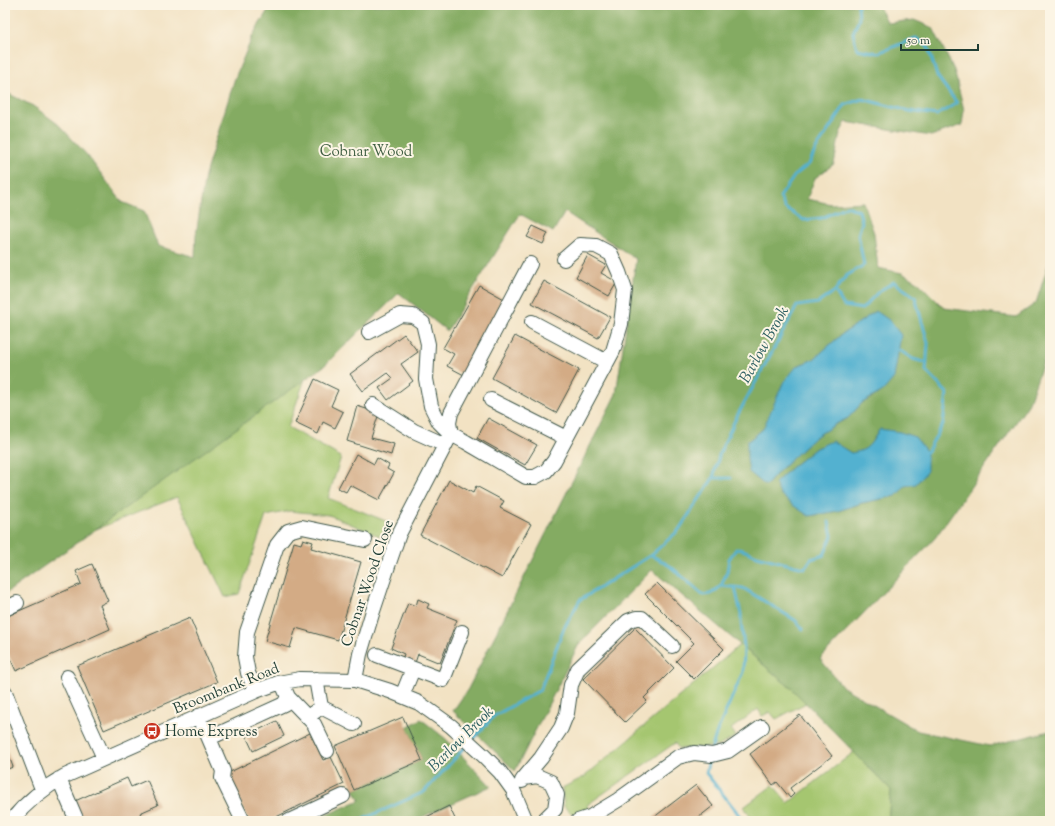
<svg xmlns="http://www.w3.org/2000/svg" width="1055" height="826" viewBox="0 0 1055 826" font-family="'Sorts Mill Goudy',serif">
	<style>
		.green { fill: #a5c66f; stroke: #628252 }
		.forest { fill: #84ab62; stroke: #52744b; fill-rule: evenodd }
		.water { fill: #52b1d0; stroke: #387782 }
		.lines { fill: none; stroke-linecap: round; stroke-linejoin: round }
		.stream { stroke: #52b1d0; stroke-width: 3 }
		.building { fill: #d3ab85 }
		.minor-casing { stroke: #3f5649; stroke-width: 16 }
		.minor { stroke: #fff; stroke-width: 14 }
		.labels { text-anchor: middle; stroke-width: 4; stroke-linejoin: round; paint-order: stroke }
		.park-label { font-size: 15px; fill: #405f43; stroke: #fcf5e5 }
		.street-label { font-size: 15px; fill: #1f3d34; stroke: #fcf5e5 }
		.poi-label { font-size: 15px; fill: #1f3d34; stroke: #fcf5e5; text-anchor: start }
		.water-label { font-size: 16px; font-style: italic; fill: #2e6063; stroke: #fcf5e5 }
	</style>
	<rect width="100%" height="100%" fill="#fcf5e5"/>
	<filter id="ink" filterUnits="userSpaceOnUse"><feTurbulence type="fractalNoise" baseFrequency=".025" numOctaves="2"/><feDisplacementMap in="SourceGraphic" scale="8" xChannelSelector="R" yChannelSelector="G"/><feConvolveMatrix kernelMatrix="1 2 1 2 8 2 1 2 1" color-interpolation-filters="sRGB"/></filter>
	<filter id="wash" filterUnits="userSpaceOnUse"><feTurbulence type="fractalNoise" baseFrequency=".012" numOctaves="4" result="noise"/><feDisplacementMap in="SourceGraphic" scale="16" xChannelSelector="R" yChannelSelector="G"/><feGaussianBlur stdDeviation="0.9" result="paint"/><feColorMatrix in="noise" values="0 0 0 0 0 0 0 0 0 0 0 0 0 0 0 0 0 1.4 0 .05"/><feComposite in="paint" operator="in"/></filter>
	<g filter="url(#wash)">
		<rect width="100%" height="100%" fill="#f2e2c3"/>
		<path class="green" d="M305 379 288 427 341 457 328 498 391 523 384 538 329 515 290 511 266 516 239 594 225 597 177 497 94 530Z
			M740 645 791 688 806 703 776 719 770 712 762 716 758 709 731 729 736 736 719 746 679 749 675 743 587 805 590 811 583 813 571 814 564 806 562 788 584 777Z
			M854 752 891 790 888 821H753L744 807 773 785 788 803Z"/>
		<path class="forest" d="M271 5H878L888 23 914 20 933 28 954 70 964 110 962 125 931 136 846 122 840 133 834 164 815 178 807 199 831 204 863 202 874 233 878 268 902 273 919 283 944 308 1016 317 1036 303 1050 259V343L1028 405 935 538 820 659 843 687 918 731 990 746 1050 731V821H888L891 790 791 688 652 570 579 644 515 771 453 711 468 689 616 394 636 259 565 212 553 232 520 214 447 331 399 293 324 366 5 594V92L33 106 58 124 87 155 122 202 144 211 158 246 195 257 196 235 205 175 235 78 253 35ZM876 311 874 397 862 403 848 418 836 424 815 437 779 471 766 486 747 442 763 429 797 366 814 359 841 335ZM880 429 905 486 895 496 862 503 838 511 809 516 775 483 792 467 816 448 832 442 851 453 859 452 868 448Z
			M421 719 446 739 491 786 413 821H313L360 800 354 790 422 760 407 727Z"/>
		<path class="water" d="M876 311 889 320 901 335 894 378 883 391 862 403 848 418 836 424 815 437 779 471 766 486 749 472 747 458V442L763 429 783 383 797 366 814 359 841 335Z
			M880 429 900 432 915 437 927 452V471L916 484 905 486 896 496 862 503 838 511 809 516 791 504 780 494 775 483 792 467 816 448 832 441 851 453C870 450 870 444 880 429Z"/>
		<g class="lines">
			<path class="stream" d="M835 291 844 306 862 309 879 291 894 282 915 297 928 343 926 371 947 393 943 424 927 452
				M899 350 913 359 927 363
				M713 478H731
				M651 555 670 566 703 595 711 594 721 586 727 572 729 559 736 549C744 549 750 553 757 556 773 560 789 565 805 568L811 559 824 555 832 536 829 522
				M721 586 743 588 795 620 803 629
				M472 740 494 716 540 690 564 628 580 600 651 555 678 531 713 478 720 452 736 418 797 306 818 303 835 291 846 276 864 265 858 235 862 222 859 211 847 206 822 218 804 220 785 208 780 197 795 175 809 164 816 149 845 105 862 99 909 111 937 115 957 103 937 76 928 47 916 38 878 53 857 49 853 33 859 19 858 5
				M711 751 716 734 743 672 744 647 741 622V614L735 587
				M709 759 706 773 744 821
				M359 821 424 792 467 745"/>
		</g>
		<g id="blocks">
			<path class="building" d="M533 226 548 233 543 244 527 237Z
				M588 255 606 265 601 273 617 282 609 296 576 277Z
				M544 281 610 317 598 338 532 303Z
				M479 285 506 300 464 375 447 366 454 354 443 348Z
				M404 334 418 352 401 364 413 381 388 400 379 388 393 378 388 373 363 391 350 374Z
				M515 336 579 370 556 413 492 378Z
				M315 379 338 390 331 406 343 412 335 428 323 422 318 434 295 423Z
				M357 406 379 413 371 438 394 444 391 455 347 441Z
				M488 418 537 445 525 465 477 438Z
				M356 454 374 464 377 458 389 465 387 469 394 473 379 500 350 485 346 492 338 488Z
				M449 480 473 493 476 486 504 501 500 508 531 524 502 578 420 535Z
				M303 539 313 542 311 548 361 562 338 640 296 628 290 648 265 641 294 542 301 544Z
				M92 564 108 601 100 605 110 629 16 671 5 647V617L81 584 76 571Z
				M657 583 724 649 694 679 676 661 694 643 645 594Z
				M418 599 429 604 427 608 457 620 440 663 418 654 414 666 401 662 404 654 391 648 408 603 416 606Z
				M190 618 217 682 104 730 77 666Z
				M635 628 674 668 644 698 647 701 625 722 583 679Z
				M800 715 832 756 790 788 794 794 790 798 777 782 773 785 750 754Z
				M403 717 422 760 354 790 335 746Z
				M277 721 284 736 253 751 246 736Z
				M310 733 323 760 331 757 344 784 268 821H249L226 774Z
				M5 745 13 767 5 770Z
				M127 778 131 787 147 780 158 805 140 813 143 821H84L75 801Z
				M696 785 713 806 694 821H649Z
				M449 806 456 821H418Z"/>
		</g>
	</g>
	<g filter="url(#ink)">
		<use href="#blocks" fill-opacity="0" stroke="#3f5649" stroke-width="1"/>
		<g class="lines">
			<defs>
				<path id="minor" d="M532 322 607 362
					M369 332 400 315 413 316 423 323 428 344 426 379 431 406 439 422 451 434 466 442 526 477H535L546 471 554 461 613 351 621 324 625 290 619 272 611 254 596 246 580 245 564 259
					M491 400 566 438
					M373 405 414 431 445 445
					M451 434 449 423 451 413 530 264
					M5 609 17 603
					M377 655 443 680 462 632
					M67 677 104 758
					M355 680 360 654 372 614 388 566 399 534 451 434
					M256 691 248 673 245 657 247 632 277 545 288 531 302 527 365 540
					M5 692 42 789
					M402 696 413 669
					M288 697 314 724 327 751
					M321 707 354 724
					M198 716 208 736H214L284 704 288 697 282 683
					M308 717 321 707 316 679
					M208 736 223 771 222 778 243 821
					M524 778 541 758 561 728 567 713 571 685 578 669 628 621 636 618H642L672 646
					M59 779 77 821
					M522 781 524 778 537 776 551 782 557 795 555 809 543 821
					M11 821C27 801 43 788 65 776L256 691 278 683 300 679 355 680 390 691 419 703 451 726 484 756 500 772 513 790 526 821
					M289 821 343 796
					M578 821 590 817 618 800 678 757 694 753 712 755 728 751 762 727"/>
			</defs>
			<use href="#minor" class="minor-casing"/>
			<use href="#minor" class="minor"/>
		</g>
	</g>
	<defs>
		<symbol id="bus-disc" viewBox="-11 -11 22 22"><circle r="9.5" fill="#c8321e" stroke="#fcf5e5"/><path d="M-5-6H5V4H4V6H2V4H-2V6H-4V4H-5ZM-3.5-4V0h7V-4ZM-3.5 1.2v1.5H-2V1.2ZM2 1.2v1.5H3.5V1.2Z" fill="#fff"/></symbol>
	</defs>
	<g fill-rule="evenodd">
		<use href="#bus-disc" x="142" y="721" width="20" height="20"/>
	</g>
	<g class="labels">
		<g class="park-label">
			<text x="366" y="156">Cobnar Wood</text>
		</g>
		<g class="street-label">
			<text transform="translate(367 583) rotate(-71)" y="5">Cobnar Wood Close</text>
			<text transform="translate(226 688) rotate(-22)" y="5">Broombank Road</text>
		</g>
		<g class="poi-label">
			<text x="165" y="736">Home Express</text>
		</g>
		<g class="water-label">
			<text transform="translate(763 344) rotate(-61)" y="6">Barlow Brook</text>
			<text transform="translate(460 738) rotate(-45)" y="6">Barlow Brook</text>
		</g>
	</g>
	<rect width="1055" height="826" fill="none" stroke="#fcf5e5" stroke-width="20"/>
	<path d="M901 44v6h77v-6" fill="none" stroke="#1f3d34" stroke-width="2"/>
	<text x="907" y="44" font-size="12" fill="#1f3d34" stroke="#fcf5e5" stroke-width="3" paint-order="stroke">50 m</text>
</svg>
